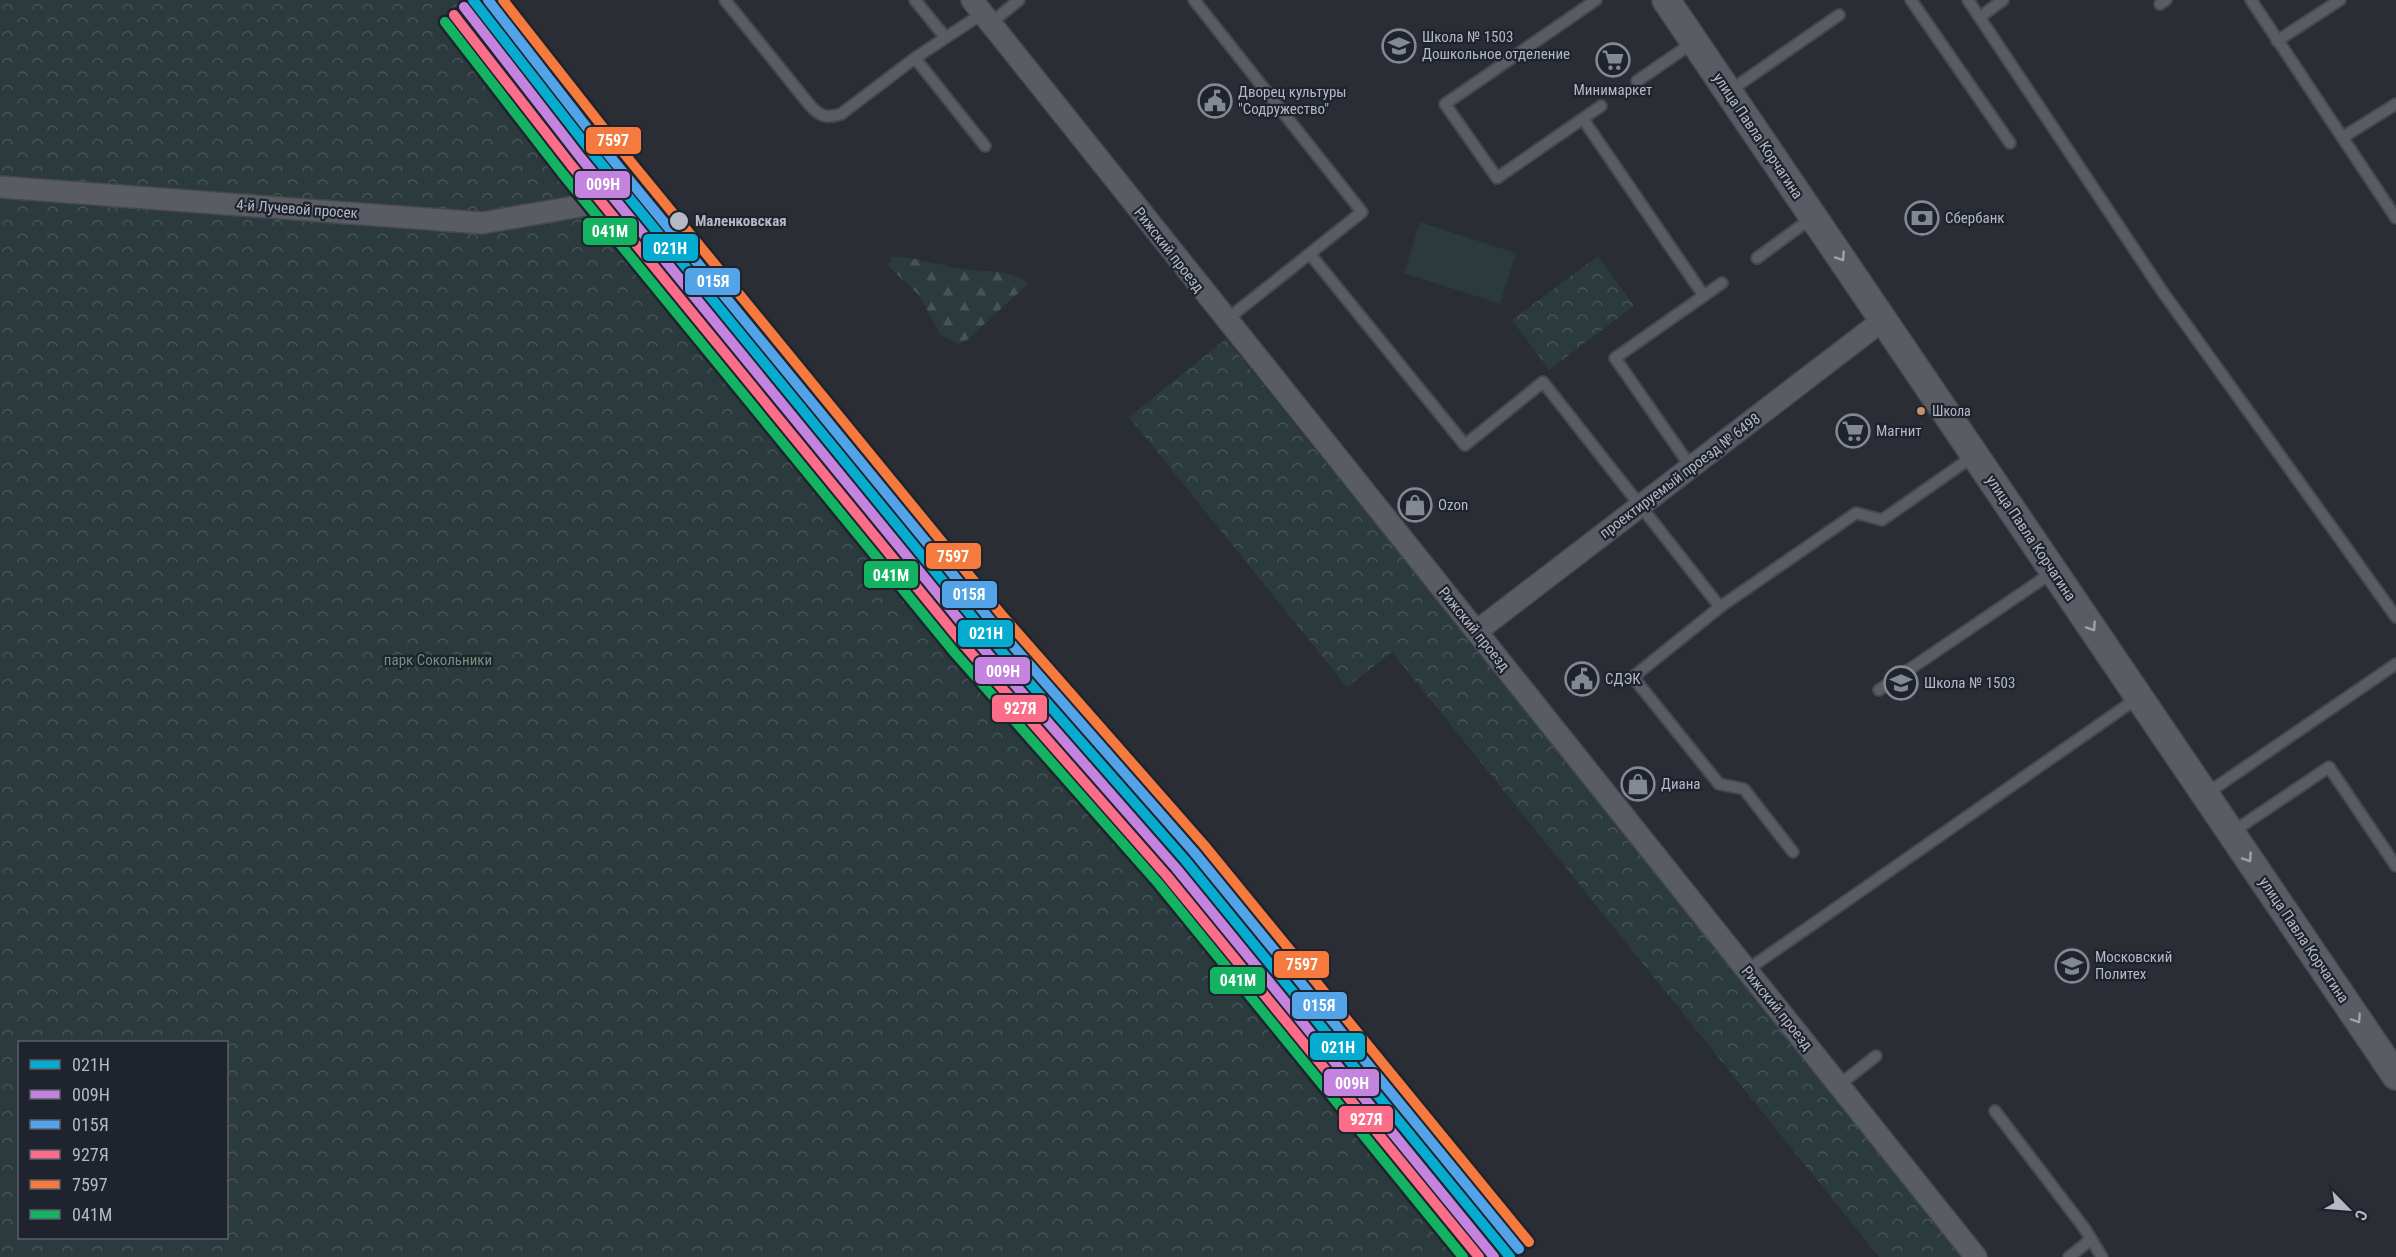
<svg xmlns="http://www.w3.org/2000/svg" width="2396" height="1257" viewBox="0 0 2396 1257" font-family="'Roboto Condensed',sans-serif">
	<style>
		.forest { fill: url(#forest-firs) }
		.park { fill: url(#park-crowns); fill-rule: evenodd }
		.garden { fill: #2b3a3c }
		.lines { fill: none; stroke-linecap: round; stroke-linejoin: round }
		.service-casing { stroke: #46484d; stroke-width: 14 }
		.minor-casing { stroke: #46484d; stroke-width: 24 }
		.tertiary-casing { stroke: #46484d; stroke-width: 30 }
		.service { stroke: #595c63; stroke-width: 10 }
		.minor { stroke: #595c63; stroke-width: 21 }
		.tertiary { stroke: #595c63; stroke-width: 27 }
		.rail-1-casing { stroke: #1e232e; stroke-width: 15 }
		.rail-2-casing { stroke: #1e232e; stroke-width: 15 }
		.rail-3-casing { stroke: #1e232e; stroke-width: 15 }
		.rail-4-casing { stroke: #1e232e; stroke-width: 15 }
		.rail-5-casing { stroke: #1e232e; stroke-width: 15 }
		.rail-6-casing { stroke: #1e232e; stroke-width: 15 }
		.rail-1 { stroke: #06acd0; stroke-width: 10 }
		.rail-2 { stroke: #c483df; stroke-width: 10 }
		.rail-3 { stroke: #53a3e8; stroke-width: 10 }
		.rail-4 { stroke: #fb6d88; stroke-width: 10 }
		.rail-5 { stroke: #f6793e; stroke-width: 10 }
		.rail-6 { stroke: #13b361; stroke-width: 10 }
		.oneway { stroke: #9da2ac }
		.stop-dot { fill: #b4b9c5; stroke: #1e232e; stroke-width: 2 }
		.bus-dot { fill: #c7916a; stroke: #1e232e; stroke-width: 2 }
		.labels { text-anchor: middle; stroke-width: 4.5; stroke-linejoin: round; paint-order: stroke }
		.bus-label { font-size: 14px; fill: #b4b9c5; stroke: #1e232e; text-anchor: start }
		.poi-label { font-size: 15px; fill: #b4b9c5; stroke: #1e232e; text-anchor: start }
		.street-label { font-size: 15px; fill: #b4b9c5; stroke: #1e232e }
		.stop-label { font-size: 15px; font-weight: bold; fill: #b4b9c5; stroke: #1e232e; text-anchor: start }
		.park-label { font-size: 15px; fill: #6e927a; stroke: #1e232e }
		.line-badge { stroke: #1e232e; stroke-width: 2 }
		.badge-label { font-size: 16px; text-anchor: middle; font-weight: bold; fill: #fff }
	</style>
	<defs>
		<pattern id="forest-firs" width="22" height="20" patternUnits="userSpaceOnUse" patternTransform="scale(1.5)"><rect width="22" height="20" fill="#2b3a3c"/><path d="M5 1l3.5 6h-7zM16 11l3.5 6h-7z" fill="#475457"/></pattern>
		<pattern id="park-crowns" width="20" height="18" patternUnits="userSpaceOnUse" patternTransform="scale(1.5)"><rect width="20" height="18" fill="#2b3a3c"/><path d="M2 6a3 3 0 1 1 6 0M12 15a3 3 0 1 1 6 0" fill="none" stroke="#475457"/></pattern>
	</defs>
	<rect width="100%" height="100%" fill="#2a2d34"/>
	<path class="forest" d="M892 257C916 257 934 264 957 268 986 274 1001 266 1029 283L967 340 958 345 940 334 919 295 888 266Z"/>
	<path class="park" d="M0 0H468L610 180 1493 1257H0ZM20 1042H226V1238H20Z
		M1598 256 1634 306 1549 370 1512 320Z
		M1226 339 1965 1257H1879L1392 652 1347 687 1129 417Z"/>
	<path class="garden" d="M1420 222 1516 253 1500 304 1404 273Z"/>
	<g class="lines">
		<defs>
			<path id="service" d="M725 0 808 103C819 116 825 119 841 114L915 58 983 13
				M915 0 945 37
				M1194 0 1362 212 1225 321
				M1596 0 1445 104 1497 178 1601 106
				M1911 0 2010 143
				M1968 0 2162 291 2396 617
				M2251 0 2396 218
				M2160 4 2166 0
				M1980 17 2003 0
				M991 23 1019 0
				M2277 41 2340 0
				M915 58 985 146
				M1637 81 1694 42
				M1728 92 1839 15
				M1583 119 1704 296
				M2343 137 2396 104
				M1310 254 1465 445 1543 382 1720 607
				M1757 258 1813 217
				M1691 467 1615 358 1722 283
				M1879 690 2053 572
				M2206 794 2396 664
				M2231 833 2329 767 2396 866
				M1793 852 1744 789 1719 784 1633 677 1720 607 1856 513 1882 520 1975 455
				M1747 970 2139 697
				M1839 1085 1876 1056
				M1995 1111 2085 1229 2102 1257
				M2069 1257 2089 1241"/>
			<path id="minor" d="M972 0 1976 1257
				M0 187 482 223 592 204
				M1477 631 1883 320"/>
			<path id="tertiary" d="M1666 0 2396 1076"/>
		</defs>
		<use href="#service" class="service-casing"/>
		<use href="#minor" class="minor-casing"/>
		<use href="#tertiary" class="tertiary-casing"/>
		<use href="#service" class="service"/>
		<use href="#minor" class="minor"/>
		<use href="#tertiary" class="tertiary"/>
		<defs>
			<path id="rail-1" d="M473 0 590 150 983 630 1185 860 1510 1257"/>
			<path id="rail-2" d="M464 7 581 158 974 638 1176 868 1494 1257"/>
			<path id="rail-3" d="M488 0 599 143 992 622 1194 852 1519 1249"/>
			<path id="rail-4" d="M454 15 571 165 964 645 1167 876 1479 1257"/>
			<path id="rail-5" d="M503 0 609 135 1001 614 1204 845 1529 1242"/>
			<path id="rail-6" d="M445 22 562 173 955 653 1158 883 1463 1257"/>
		</defs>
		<use href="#rail-1" class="rail-1-casing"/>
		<use href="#rail-2" class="rail-2-casing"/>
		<use href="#rail-3" class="rail-3-casing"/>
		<use href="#rail-4" class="rail-4-casing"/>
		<use href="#rail-5" class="rail-5-casing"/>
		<use href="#rail-6" class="rail-6-casing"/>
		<use href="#rail-1" class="rail-1"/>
		<use href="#rail-2" class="rail-2"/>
		<use href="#rail-3" class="rail-3"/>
		<use href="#rail-4" class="rail-4"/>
		<use href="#rail-5" class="rail-5"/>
		<use href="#rail-6" class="rail-6"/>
	</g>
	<defs><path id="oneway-chevron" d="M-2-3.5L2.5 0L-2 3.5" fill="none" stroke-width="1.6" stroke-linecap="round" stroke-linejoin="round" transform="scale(1.5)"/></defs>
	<g class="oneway">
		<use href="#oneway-chevron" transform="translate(1841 257) rotate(56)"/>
		<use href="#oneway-chevron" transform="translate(2092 627) rotate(56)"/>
		<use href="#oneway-chevron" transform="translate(2248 858) rotate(56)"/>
		<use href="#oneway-chevron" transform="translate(2357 1019) rotate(56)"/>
	</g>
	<defs>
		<symbol id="school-ring" viewBox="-11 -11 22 22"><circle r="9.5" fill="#1e232e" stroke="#848892" stroke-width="1.5"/><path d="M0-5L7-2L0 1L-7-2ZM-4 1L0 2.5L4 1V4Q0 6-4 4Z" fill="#848892"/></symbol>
		<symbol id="supermarket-ring" viewBox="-11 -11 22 22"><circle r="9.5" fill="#1e232e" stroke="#848892" stroke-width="1.5"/><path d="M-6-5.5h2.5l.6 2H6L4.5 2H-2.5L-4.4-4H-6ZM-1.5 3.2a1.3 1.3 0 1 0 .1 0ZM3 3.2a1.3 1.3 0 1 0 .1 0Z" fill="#848892"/></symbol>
		<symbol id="civic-ring" viewBox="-11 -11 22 22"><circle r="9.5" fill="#1e232e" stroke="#848892" stroke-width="1.5"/><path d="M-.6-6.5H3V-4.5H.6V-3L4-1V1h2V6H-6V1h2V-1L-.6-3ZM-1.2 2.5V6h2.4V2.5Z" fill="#848892"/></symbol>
		<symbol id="bank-ring" viewBox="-11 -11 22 22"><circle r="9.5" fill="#1e232e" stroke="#848892" stroke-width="1.5"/><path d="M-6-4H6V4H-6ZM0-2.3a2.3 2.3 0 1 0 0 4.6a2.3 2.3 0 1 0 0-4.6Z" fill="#848892"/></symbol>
		<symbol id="shop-ring" viewBox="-11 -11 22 22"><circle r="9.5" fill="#1e232e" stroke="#848892" stroke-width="1.5"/><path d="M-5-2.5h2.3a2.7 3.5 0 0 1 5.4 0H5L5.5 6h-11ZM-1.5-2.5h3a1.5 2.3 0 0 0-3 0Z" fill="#848892"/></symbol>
		<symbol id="university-ring" viewBox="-11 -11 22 22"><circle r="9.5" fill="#1e232e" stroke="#848892" stroke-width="1.5"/><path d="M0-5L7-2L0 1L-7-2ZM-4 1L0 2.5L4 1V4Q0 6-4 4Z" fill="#848892"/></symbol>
	</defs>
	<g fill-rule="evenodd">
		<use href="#school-ring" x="1380" y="27" width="38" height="38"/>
		<use href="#supermarket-ring" x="1594" y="41" width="38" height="38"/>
		<use href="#civic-ring" x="1196" y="82" width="38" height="38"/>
		<use href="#bank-ring" x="1903" y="199" width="38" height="38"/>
		<use href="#supermarket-ring" x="1834" y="412" width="38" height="38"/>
		<use href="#shop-ring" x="1396" y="486" width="38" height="38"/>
		<use href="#civic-ring" x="1563" y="660" width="38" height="38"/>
		<use href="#school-ring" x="1882" y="664" width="38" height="38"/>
		<use href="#shop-ring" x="1619" y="765" width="38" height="38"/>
		<use href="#university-ring" x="2053" y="947" width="38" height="38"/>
	</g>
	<circle class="stop-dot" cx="679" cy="221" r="10"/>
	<circle class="bus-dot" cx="1921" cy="411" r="5"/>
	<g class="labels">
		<g class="bus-label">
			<text x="1932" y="416">Школа</text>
		</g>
		<g class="poi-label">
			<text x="1422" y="42">Школа № 1503<tspan x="1422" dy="17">Дошкольное отделение</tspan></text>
			<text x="1613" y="95" text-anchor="middle">Минимаркет</text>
			<text x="1238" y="97">Дворец культуры<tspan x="1238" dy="17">"Содружество"</tspan></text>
			<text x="1945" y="223">Сбербанк</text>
			<text x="1876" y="436">Магнит</text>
			<text x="1438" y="510">Ozon</text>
			<text x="1605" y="684">СДЭК</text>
			<text x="1924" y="688">Школа № 1503</text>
			<text x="1661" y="789">Диана</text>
			<text x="2095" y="962">Московский<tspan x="2095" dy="17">Политех</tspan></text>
		</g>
		<g class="street-label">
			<text transform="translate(1758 136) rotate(56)" y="5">улица Павла Корчагина</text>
			<text transform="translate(297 209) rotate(4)" y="5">4-й Лучевой просек</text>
			<text transform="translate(1169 250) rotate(52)" y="5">Рижский проезд</text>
			<text transform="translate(1680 476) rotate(-37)" y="5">проектируемый проезд № 6498</text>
			<text transform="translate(2031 538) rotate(56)" y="5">улица Павла Корчагина</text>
			<text transform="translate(1474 629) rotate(51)" y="5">Рижский проезд</text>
			<text transform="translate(2304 940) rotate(56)" y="5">улица Павла Корчагина</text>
			<text transform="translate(1777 1008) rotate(51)" y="5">Рижский проезд</text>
		</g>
		<g class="stop-label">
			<text x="695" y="226">Маленковская</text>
		</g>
		<g class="park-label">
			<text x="438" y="665">парк Сокольники</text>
		</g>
	</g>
	<g class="line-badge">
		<rect x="585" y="126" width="57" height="29" rx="6" fill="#f6793e"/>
		<rect x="574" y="170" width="57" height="29" rx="6" fill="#c483df"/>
		<rect x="582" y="217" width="56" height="29" rx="6" fill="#13b361"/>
		<rect x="642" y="233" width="57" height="29" rx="6" fill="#06acd0"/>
		<rect x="684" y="267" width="57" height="29" rx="6" fill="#53a3e8"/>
		<rect x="925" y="542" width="57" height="28" rx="6" fill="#f6793e"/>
		<rect x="863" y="560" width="56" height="29" rx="6" fill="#13b361"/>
		<rect x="941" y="580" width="57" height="29" rx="6" fill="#53a3e8"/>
		<rect x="957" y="619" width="57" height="29" rx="6" fill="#06acd0"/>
		<rect x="974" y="656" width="57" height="29" rx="6" fill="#c483df"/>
		<rect x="991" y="694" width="57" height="29" rx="6" fill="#fb6d88"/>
		<rect x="1273" y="950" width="57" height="29" rx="6" fill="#f6793e"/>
		<rect x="1209" y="966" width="57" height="29" rx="6" fill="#13b361"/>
		<rect x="1291" y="991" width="57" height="29" rx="6" fill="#53a3e8"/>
		<rect x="1309" y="1032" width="57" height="29" rx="6" fill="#06acd0"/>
		<rect x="1323" y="1068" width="57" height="29" rx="6" fill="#c483df"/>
		<rect x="1338" y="1105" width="56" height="28" rx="6" fill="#fb6d88"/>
	</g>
	<g class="badge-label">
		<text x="613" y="146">7597</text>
		<text x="603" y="190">009Н</text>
		<text x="610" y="237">041М</text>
		<text x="670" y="254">021Н</text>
		<text x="713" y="287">015Я</text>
		<text x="953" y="562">7597</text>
		<text x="891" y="581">041М</text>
		<text x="969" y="600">015Я</text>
		<text x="986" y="639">021Н</text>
		<text x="1003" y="677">009Н</text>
		<text x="1020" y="714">927Я</text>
		<text x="1302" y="970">7597</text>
		<text x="1238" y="986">041М</text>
		<text x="1319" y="1011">015Я</text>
		<text x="1338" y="1053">021Н</text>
		<text x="1352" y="1089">009Н</text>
		<text x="1366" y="1125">927Я</text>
	</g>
	<rect x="18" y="1041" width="210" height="198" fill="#1e232e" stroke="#5a5f6a" stroke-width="1.5"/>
	<rect x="30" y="1060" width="30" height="9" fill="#06acd0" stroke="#5a5f6a" stroke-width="1.5"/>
	<text x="72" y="1071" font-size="18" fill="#b4b9c5">021Н</text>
	<rect x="30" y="1090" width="30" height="9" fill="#c483df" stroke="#5a5f6a" stroke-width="1.5"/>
	<text x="72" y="1101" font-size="18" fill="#b4b9c5">009Н</text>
	<rect x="30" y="1120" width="30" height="9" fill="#53a3e8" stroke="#5a5f6a" stroke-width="1.5"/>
	<text x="72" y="1131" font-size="18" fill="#b4b9c5">015Я</text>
	<rect x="30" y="1150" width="30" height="9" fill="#fb6d88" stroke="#5a5f6a" stroke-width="1.5"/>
	<text x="72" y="1161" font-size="18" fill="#b4b9c5">927Я</text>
	<rect x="30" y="1180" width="30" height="9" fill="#f6793e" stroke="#5a5f6a" stroke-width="1.5"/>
	<text x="72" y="1191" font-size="18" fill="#b4b9c5">7597</text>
	<rect x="30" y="1210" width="30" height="9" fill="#13b361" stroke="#5a5f6a" stroke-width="1.5"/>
	<text x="72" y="1221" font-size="18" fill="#b4b9c5">041М</text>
	<g transform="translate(2348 1209) rotate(115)" stroke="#1e232e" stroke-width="4.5" paint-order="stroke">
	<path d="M0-4.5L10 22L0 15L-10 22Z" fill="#b4b9c5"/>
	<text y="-9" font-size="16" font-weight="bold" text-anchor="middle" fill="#b4b9c5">С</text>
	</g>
</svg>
